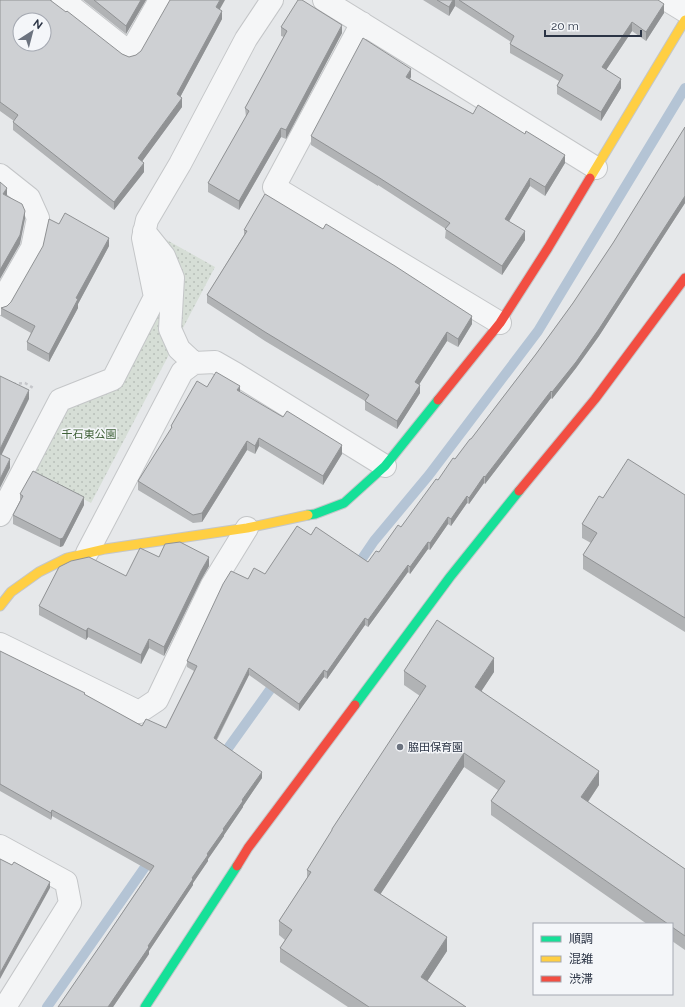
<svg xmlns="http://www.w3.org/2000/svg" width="685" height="1007" viewBox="0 0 685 1007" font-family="Raleway,'Noto Sans JP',sans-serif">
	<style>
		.park { fill: url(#park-dots) }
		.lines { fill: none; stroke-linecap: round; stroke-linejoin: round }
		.stream { stroke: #b4c4d5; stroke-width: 10 }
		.street-casing { stroke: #c4c6c8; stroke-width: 24 }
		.fast-casing { stroke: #c4c6c8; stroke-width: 11 }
		.slow-casing { stroke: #c4c6c8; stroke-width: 11 }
		.jam-casing { stroke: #c4c6c8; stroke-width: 11 }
		.path { stroke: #c5c6ca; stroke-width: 2.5; stroke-dasharray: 3 3; stroke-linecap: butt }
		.street { stroke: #f5f6f7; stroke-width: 22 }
		.fast { stroke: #16e098; stroke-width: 9 }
		.slow { stroke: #ffcf43; stroke-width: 9 }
		.jam { stroke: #f24e42; stroke-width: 9 }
		.wall { fill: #b1b3b5 }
		.shaded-wall { fill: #909294 }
		.building { fill: #ced0d3; stroke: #909294; fill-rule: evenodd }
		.poi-dot { fill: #6c737f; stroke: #f4f6f9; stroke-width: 1.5 }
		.labels { text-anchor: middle; stroke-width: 3; stroke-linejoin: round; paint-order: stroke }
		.park-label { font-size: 11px; fill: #3f6138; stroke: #f4f6f9 }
		.poi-label { font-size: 11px; fill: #2b3445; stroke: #f4f6f9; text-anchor: start }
	</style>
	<defs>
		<pattern id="park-dots" width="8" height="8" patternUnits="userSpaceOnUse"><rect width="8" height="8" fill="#d6ded6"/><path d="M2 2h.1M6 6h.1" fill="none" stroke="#b8bfb9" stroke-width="1.8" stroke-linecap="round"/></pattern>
	</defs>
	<rect width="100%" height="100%" fill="#e6e8ea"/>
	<path class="park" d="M165 239 215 267 91 503 32 472 65 407 117 385 155 258Z"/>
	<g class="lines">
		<path class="stream" d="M355 569 374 541 429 475 538 331 685 88
			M221 758 277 680
			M47 1007 152 857"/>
		<defs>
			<path id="street" d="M63 0 130 53 160 0
				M324 0 596 168
				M667 0 685 11
				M362 23 274 187 500 323
				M0 175 29 198 38 218 32 248 0 304
				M144 231 164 256 173 278 170 329 179 349 194 363
				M0 515 60 400 113 379 155 297 143 238 147 220 180 164 246 39 272 0
				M87 553 182 372 194 363 215 362 236 374 385 466
				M0 644 139 712 157 700 212 585 247 528
				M0 846 66 882 70 903 5 1007"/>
			<path id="fast" d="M308 515 315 514 344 503 385 466 438 400
				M355 705 450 577 519 491
				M145 1007 237 866"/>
			<path id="slow" d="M590 178 685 20
				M0 606 11 592 39 572 67 558 105 549 247 528 308 515"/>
			<path id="jam" d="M438 400 500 323 548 248 590 178
				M519 491 595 399 685 278
				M237 866 248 848 355 705"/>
		</defs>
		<use href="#street" class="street-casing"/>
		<use href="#fast" class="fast-casing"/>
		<use href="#slow" class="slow-casing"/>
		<use href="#jam" class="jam-casing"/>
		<path class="path" d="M13 384 25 383 35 389"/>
		<use href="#street" class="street"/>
		<use href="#fast" class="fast"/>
		<use href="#slow" class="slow"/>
		<use href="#jam" class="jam"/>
	</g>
	<path class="wall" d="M0 0 129 57 136 55 141 51 220 9 222 19 180 97 182 107 142 161 144 172 114 210 13 130V122L14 121 0 111Z
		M83 0H146L126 34Z
		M423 0H658L664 13 646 41 632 31 606 70 621 88 601 121 557 94V86L559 81 510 53V44L511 42 455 6 449 16Z
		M281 27 342 33 286 139 281 137 239 210 208 192V183L246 117 245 108 284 37 281 36Z
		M411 77 410 79 473 114 565 163 545 196 530 186 509 221 525 240 502 275 445 238 446 229 378 185V186L311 145V136Z
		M685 127V203L599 336 576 368 552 399 551 398 485 484 484 483 469 504 467 503 451 526 448 524 430 550 428 549 410 574 408 572 368 627 365 625 327 679 324 677 299 711 249 675 217 740 262 778 243 806V807L224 835V836L208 859V861L193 883V885L149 951V954L113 1007H58L104 940 150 871 52 816 51 820 0 791V651L85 695 142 726 166 728 194 671 187 667V661L248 579 265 574 311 535 368 562 379 552 401 527 438 480 471 439 536 354 573 303 613 243Z
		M59 224 109 246 78 304V308L49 362 27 350V342L31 333 1 316V308L7 306 11 302Z
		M244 230 472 324 458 347 447 341 419 384 420 393 397 429 365 410V401L265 341 207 303V295L244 235Z
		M207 387 240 392 342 454 323 485 259 446 255 454 247 450 202 522 193 523 138 490V481L171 429V426Z
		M20 494 84 505 63 546 60 547 13 524V515L20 501Z
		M685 495V632L583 569V555L591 543 582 538V524L603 498Z
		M159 557 209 566 201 580 164 656 149 648 141 664 88 637 86 640 39 615V606L126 576Z
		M404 671 494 672 481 691 599 785 588 802 685 869V950L672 941V924H647L491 815V801L498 790 464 767 380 894 447 951 427 981 466 1007H348L280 962V948L285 940 279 935V921L307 878V870L332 831V829L420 696 404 685Z"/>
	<path class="shaded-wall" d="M141 0H146L126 34V26Z
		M220 0H225L216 16V7Z
		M453 0H455V6L449 16V7Z
		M664 4V13L646 41V32Z
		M222 11V19L177 103V94Z
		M632 22V31L602 76V67Z
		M342 25V33L286 139V130Z
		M411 69V77L406 86V77Z
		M621 79V88L601 121V112Z
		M182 98V107L138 167V158Z
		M281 128V137L239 210V201Z
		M565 155V163L545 196V187Z
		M144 163V172L114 210V202Z
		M530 178V186L505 228V219Z
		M7 188V196L3 194Z
		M685 196V203L599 336 576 368 552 399V392Z
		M25 211V219L20 244 0 279V270Z
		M525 231V240L502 275V266Z
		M109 238V246L78 304V308L49 362V354L76 298Z
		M472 316V324L458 347V339Z
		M447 332V341L415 391V382Z
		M420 385V393L397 429V421Z
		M240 386V395L237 390Z
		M29 390V399L0 458V449Z
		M551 391V398L485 484V477Z
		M259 438V446L255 454V446Z
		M247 441V450L202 522V513Z
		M342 445V454L323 485V476Z
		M10 459V468L0 488V479Z
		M484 476V483L469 504V498Z
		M467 496V503L451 526V519Z
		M84 497V505L63 546 60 547V539Z
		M448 517V524L430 550V543Z
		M428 542V549L410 574V567Z
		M209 557V566L201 580 164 656V647L201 571Z
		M408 565V572L368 627V620Z
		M365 618V625L327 679V672Z
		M88 628V637L86 640V631Z
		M149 639V648L141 664V655Z
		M494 658V672L475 701V687Z
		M249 668V675L214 744V738Z
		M324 670V677L299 711V704Z
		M464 753V767L374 904V890Z
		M599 771V785L581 812V797Z
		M262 772V778L243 806V807L224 835V836L208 859V861L193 883V885L149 951V954L113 1007H108L192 878 207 854 242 800Z
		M52 810V816L51 820V813Z
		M50 882V888L0 979V973Z
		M447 937V951L421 991V977Z"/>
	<path class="building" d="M0 0H50L66 12 67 11 122 54 129 57 136 55 141 51 170 0H220L216 7 222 11 177 94 182 98 138 158 144 163 114 202 13 122 18 115 0 102ZM20 20H44V44H20Z
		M94 0H141L126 26Z
		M298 0H302L342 25 286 130 281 128 239 201 208 183 249 111 245 108 287 31 281 27Z
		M437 0H453L449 7Z
		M459 0H658L664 4 646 32 632 22 602 67 621 79 601 112 557 86 563 75 510 44 514 36Z
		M363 38 411 69 406 77 473 114 478 105 525 134 526 131 565 155 545 187 530 178 505 219 525 231 502 266 445 229 450 223 378 177 311 136Z
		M685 127V196L599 329 576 362 552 392 551 391 485 477 484 476 469 498 467 496 451 519 448 517 430 543 428 542 410 567 408 565 368 620 365 618 327 672 324 670 299 704 249 668 214 738 262 772 242 800 243 801 223 829 224 830 207 854 208 855 192 878 193 879 148 946 149 947 108 1007H58L104 940 154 866 52 810 51 813 0 784V651L85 693 84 694 142 726 146 719 166 728 197 666 187 661 223 584 231 571 248 579 254 568 265 574 297 526 311 535 316 527 368 562 376 551 379 552 398 525 401 527 436 479 438 480 453 458 455 459 470 439H471L536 354 573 303 613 243Z
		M0 182 7 188 3 194 22 204 25 211 20 235 0 270Z
		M265 194 323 229 326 224 395 266 472 316 458 339 447 332 415 382 420 385 397 421 365 401 369 395 265 332 207 295 247 231 244 230Z
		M65 213 109 238 76 298 78 299 49 354 27 342 35 326 1 308 7 306 11 302 43 246 49 219 59 224Z
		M216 372 240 386 237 390 283 417 287 411 342 445 323 476 259 438 255 446 247 441 202 513 193 515 138 481 172 427 171 426 197 381 207 387Z
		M0 376 29 390 0 449Z
		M0 454 10 459 0 479Z
		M628 459 685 495V618L583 555 597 533 582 524 599 496 603 498Z
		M33 471 84 497 63 538 60 539 13 515 23 496 20 494Z
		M180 542 209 557 201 571 164 647 149 639 141 655 88 628 86 631 39 606 59 567 71 561 89 557 126 576 140 548 159 557 165 544Z
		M437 620 494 658 475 687 599 771 581 797 685 869V936L672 927V924H668L491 801 505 781 464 753 374 890 447 937 421 977 466 1007H369L280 948 292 930 279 921 311 872 307 870 332 830V829L426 686 404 671Z
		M0 859 12 865 14 862 50 882 0 973Z"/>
	<circle class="poi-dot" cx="400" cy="747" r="4"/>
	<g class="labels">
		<g class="park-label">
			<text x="89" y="438">千石東公園</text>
		</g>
		<g class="poi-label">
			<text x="408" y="751">脇田保育園</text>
		</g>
	</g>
	<rect x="533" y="923" width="140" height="72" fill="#f4f6f9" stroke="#a4a8b1"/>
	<rect x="541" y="936" width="20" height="6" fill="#16e098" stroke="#a4a8b1"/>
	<text x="569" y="943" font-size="12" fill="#2b3445">順調</text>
	<rect x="541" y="956" width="20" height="6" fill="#ffcf43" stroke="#a4a8b1"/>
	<text x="569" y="963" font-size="12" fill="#2b3445">混雑</text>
	<rect x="541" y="976" width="20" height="6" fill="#f24e42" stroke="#a4a8b1"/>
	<text x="569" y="983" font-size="12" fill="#2b3445">渋滞</text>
	<g transform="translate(32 32) rotate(36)"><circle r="19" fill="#f4f6f9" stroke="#a4a8b1"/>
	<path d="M0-3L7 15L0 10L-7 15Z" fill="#6c737f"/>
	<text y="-6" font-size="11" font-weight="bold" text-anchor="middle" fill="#2b3445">N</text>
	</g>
	<path d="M545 30v6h96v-6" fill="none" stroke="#2b3445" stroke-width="2"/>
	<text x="551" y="30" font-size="12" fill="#2b3445" stroke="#f4f6f9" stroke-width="3" paint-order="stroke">20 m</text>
</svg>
